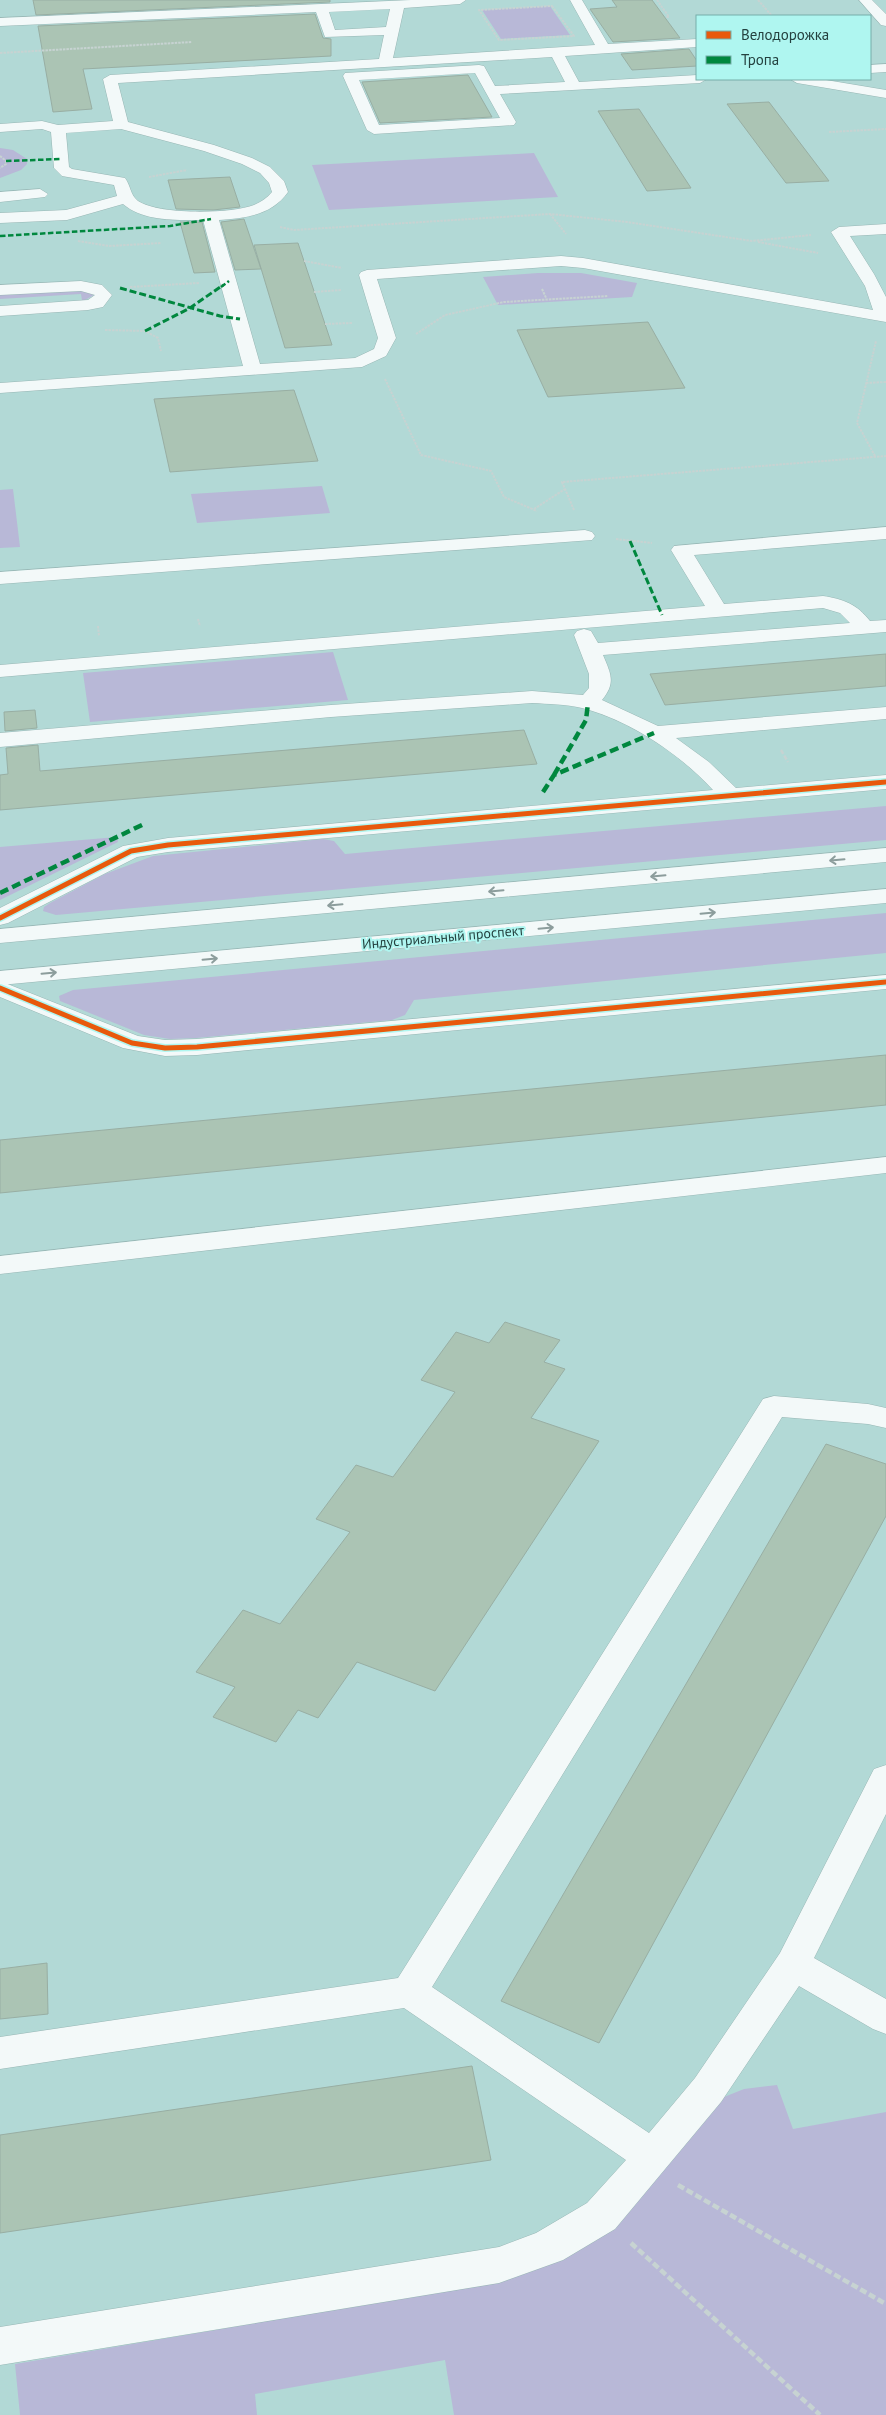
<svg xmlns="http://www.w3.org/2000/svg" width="886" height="2415" viewBox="0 0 886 2415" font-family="'PT Sans',sans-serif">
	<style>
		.green { fill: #b8b8d7 }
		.building { fill: #abc4b4; stroke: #98aea3 }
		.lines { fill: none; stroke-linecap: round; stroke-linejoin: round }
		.minor-casing { stroke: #97b6b4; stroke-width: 1 }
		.major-casing { stroke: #97b6b4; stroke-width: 1 }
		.path-far2 { stroke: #c7d3d2; stroke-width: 2; stroke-dasharray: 2.5 1; stroke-linecap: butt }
		.path-far1 { stroke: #c7d3d2; stroke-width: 2.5; stroke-dasharray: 4.5 2; stroke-linecap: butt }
		.path { stroke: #c7d3d2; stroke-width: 4.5; stroke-dasharray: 7 3; stroke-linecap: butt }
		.minor { fill: #f3f9f9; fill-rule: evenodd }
		.major { fill: #f3f9f9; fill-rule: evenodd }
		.quiet-far2 { stroke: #00873e; stroke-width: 2.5; stroke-dasharray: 5.5 2.5; stroke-linecap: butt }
		.quiet-far1 { stroke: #00873e; stroke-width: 3; stroke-dasharray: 7 3; stroke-linecap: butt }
		.quiet { stroke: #00873e; stroke-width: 4.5; stroke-dasharray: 9 4.5; stroke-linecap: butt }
		.cycleway-casing { stroke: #aff6f0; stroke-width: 8 }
		.cycleway { stroke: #e8590c; stroke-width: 5 }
		.oneway { stroke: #8c9d9c }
		.labels { text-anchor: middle; stroke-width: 4; stroke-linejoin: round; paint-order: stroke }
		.street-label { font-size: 14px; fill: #24413f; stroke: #aff6f0 }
	</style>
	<rect width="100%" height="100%" fill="#b2d9d6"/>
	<path class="green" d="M550 6 570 35 501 39 482 10Z
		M0 148 13 150 27 159V164L21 170 0 178Z
		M534 153 558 197 329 210 312 165Z
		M538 273H581L637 283 632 297 498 305 483 277Z
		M81 290 93 292 94 295 85 300H82L81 294 0 299V295Z
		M322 486 330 513 197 523 191 494Z
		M13 489 20 547 0 548V490Z
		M333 652 348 700 90 722 83 673Z
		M886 806V840L56 915 43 911 44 907 50 903 105 874 153 856 323 839 334 841 345 854Z
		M117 837 118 842 0 900V847Z
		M886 913V953L414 1000 405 1015 392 1020 196 1038 170 1039 144 1035 60 1001 59 996 73 990Z
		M777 2085 793 2129 886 2112V2415H454L445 2360 255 2394 257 2415H20L15 2364 503 2281 709 2103 744 2089Z"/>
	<path class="building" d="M33 0H330V2L36 15Z
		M612 0H652L680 38 613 42 590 9 617 7Z
		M315 14 323 38 331 39V56L83 69 92 109 53 112 38 26Z
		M689 49 697 61V66L632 70 621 54Z
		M468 75 492 117 380 123 362 82Z
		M769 102 829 181 786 183 727 104Z
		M639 109 660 141 691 188 647 191 598 111Z
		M230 177 240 207 213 210 176 209 168 180Z
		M244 219 261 269 235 270 221 222Z
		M180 222H202L215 272 194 273Z
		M298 243 332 345 285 348 254 245Z
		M648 322 685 388 548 397 517 330Z
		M294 390 318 461 170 472 154 399Z
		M886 654V686L665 705 650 674Z
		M35 710 37 728 5 731 4 712Z
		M524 730 537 764 0 810V775L8 774 6 748 38 745 40 771Z
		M886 1055V1105L0 1193V1140Z
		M505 1322 560 1340 544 1362 565 1369 531 1418 599 1441 435 1691 357 1662 318 1718 298 1710 276 1742 213 1717 235 1687 196 1672 243 1610 280 1624 350 1532 316 1519 356 1465 393 1477 455 1392 421 1380 456 1332 489 1343Z
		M826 1444 886 1464V1516L599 2043 501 2001Z
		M47 1963 48 2014 0 2019V1969Z
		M472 2066 491 2160 0 2233V2135Z"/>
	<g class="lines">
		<defs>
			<path id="minor" d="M411 0H466L460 4 404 8 393 58 595 45 570 0H582L608 44 697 39V47L565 56 579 82 697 75V79H707L700 83 500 94 516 122 514 125 374 134 367 130 343 76 345 73 479 65 484 66 495 86 565 82 552 57 118 83 128 122 214 145 252 158 270 167 284 181 288 192C272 215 246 218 219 220L260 364 355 358 374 349 378 338 359 275 361 272 367 270 561 256 583 258 873 310 865 286 831 232 839 227 886 224V234L850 236 874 274 886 297V322L583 268 561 266 377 279 396 338 386 356 362 367 0 393V383L243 366 203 220C178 220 144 222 123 204L67 220 0 223V213L66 210 117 196 114 185 62 176 54 168 51 132 42 129 0 132V124L42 121 58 125 113 121 103 79 110 75 379 59 384 35 325 37 316 12 0 26V18ZM390 9 386 27 335 30 329 12ZM475 73 500 118 379 125 359 80ZM121 129 204 151 242 164 260 173 269 183 272 192C267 198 261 202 254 205 231 214 159 215 138 201 130 195 131 186 125 178L72 169 69 167 66 133Z
				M859 0H872L886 14V26L881 25Z
				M886 64V72L870 73V65Z
				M790 79H820L886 90V98L797 83Z
				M40 189 48 194 45 197 0 202V192Z
				M81 281 102 285 112 295 103 307 88 310 0 316V306L88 300 95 295 81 291 0 295V285Z
				M886 527V539L694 555 724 604 823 596C843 599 857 604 870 621L886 620V632L603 655C611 674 616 683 602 700L658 726 886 707V719L676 738 709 762 736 788 886 775V789L168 852 137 857 8 923 0 925V908L123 846 168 838 713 790C680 754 629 720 582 708 566 704 548 704 532 703L331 717 0 747V733L331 705 532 691 583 695 589 688V674L574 635 577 631 584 629 591 631 598 643 850 623 840 613 823 608 0 677V665L705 606 671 550 674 546Z
				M585 530 592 532 595 536 592 540 0 584V572Z
				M886 975V989L197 1055 165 1056 123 1048 0 997V981L138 1036 165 1040 197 1039Z
				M886 1157V1173L0 1274V1256Z
				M774 1396 868 1404 886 1408V1428L868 1424 782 1417 432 1987 649 2133 695 2078 780 1953 874 1769 886 1765V1814L814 1958 886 1999V2034L873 2029 799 1986 721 2102 615 2229 563 2260 499 2283 0 2365V2327L499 2247 536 2233 587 2203 626 2160 404 2008 0 2069V2037L398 1978 763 1399Z"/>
			<path id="major" d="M886 848V862L0 943V929Z
				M886 889V903L0 985V971Z"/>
		</defs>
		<use href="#minor" class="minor-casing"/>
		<use href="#major" class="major-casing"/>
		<path class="path-far2" d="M657 0 669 17H666
			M758 0 772 16
			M552 6 574 36 499 40 479 10Z
			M0 53 192 42
			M829 132 886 129
			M0 156 6 161V164L0 168
			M149 177 187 170
			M550 214 566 234
			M280 227 294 230 550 214 627 222 752 241 811 235
			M78 241 109 246 161 243
			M758 242 818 253
			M304 261 342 268
			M130 287 199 283
			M542 289 547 300
			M314 292 341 290
			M325 324 352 323
			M105 330 145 331 158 338 161 351
			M416 334 445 315 504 302 608 296
			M385 379 421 455 491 471 504 497 537 511
			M866 383 886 382
			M875 456 857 423 876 341
			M534 509 565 489
			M574 510 562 482 886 456
			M616 539 652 543
			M198 619 200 626
			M98 626 99 636"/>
		<path class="path-far1" d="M781 750 788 762"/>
		<path class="path" d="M678 2185 886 2304
			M631 2243 820 2415"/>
		<use href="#minor" class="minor"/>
		<use href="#major" class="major"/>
		<path class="quiet-far2" d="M6 161 61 159
			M0 236 170 226 211 219
			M221 287 229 281"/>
		<path class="quiet-far1" d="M120 288 220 316 240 319
			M145 331 190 308 223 285
			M630 541 662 615"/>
		<path class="quiet" d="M554 775 586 720 588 703
			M543 792 554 775 654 733
			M0 893 144 824"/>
		<defs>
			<path id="cycleway" d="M0 918 131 851 168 845 886 782
				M0 988 132 1043 165 1048 197 1047 886 982"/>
		</defs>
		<use href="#cycleway" class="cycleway-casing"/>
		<use href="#cycleway" class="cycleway"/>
	</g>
	<defs><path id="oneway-shaft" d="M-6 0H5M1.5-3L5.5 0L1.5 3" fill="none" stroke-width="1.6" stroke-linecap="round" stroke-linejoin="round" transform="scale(1.25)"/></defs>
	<g class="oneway">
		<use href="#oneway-shaft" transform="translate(837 860) rotate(175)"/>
		<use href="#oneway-shaft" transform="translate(658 876) rotate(175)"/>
		<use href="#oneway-shaft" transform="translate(496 891) rotate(175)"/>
		<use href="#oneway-shaft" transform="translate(335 905) rotate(175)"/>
		<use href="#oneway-shaft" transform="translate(708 913) rotate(-5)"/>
		<use href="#oneway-shaft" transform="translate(546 928) rotate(-5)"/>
		<use href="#oneway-shaft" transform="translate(210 959) rotate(-5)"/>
		<use href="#oneway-shaft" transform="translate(49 973) rotate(-5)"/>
	</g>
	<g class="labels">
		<g class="street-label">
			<text transform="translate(443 937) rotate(-5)" y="5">Индустриальный проспект</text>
		</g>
	</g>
	<rect x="696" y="15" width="175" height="65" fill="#aff6f0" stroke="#77aea9"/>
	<rect x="706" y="31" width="25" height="8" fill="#e8590c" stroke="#77aea9"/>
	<text x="741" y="40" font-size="15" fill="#24413f">Велодорожка</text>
	<rect x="706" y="56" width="25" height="8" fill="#00873e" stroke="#77aea9"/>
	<text x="741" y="65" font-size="15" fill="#24413f">Тропа</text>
</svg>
